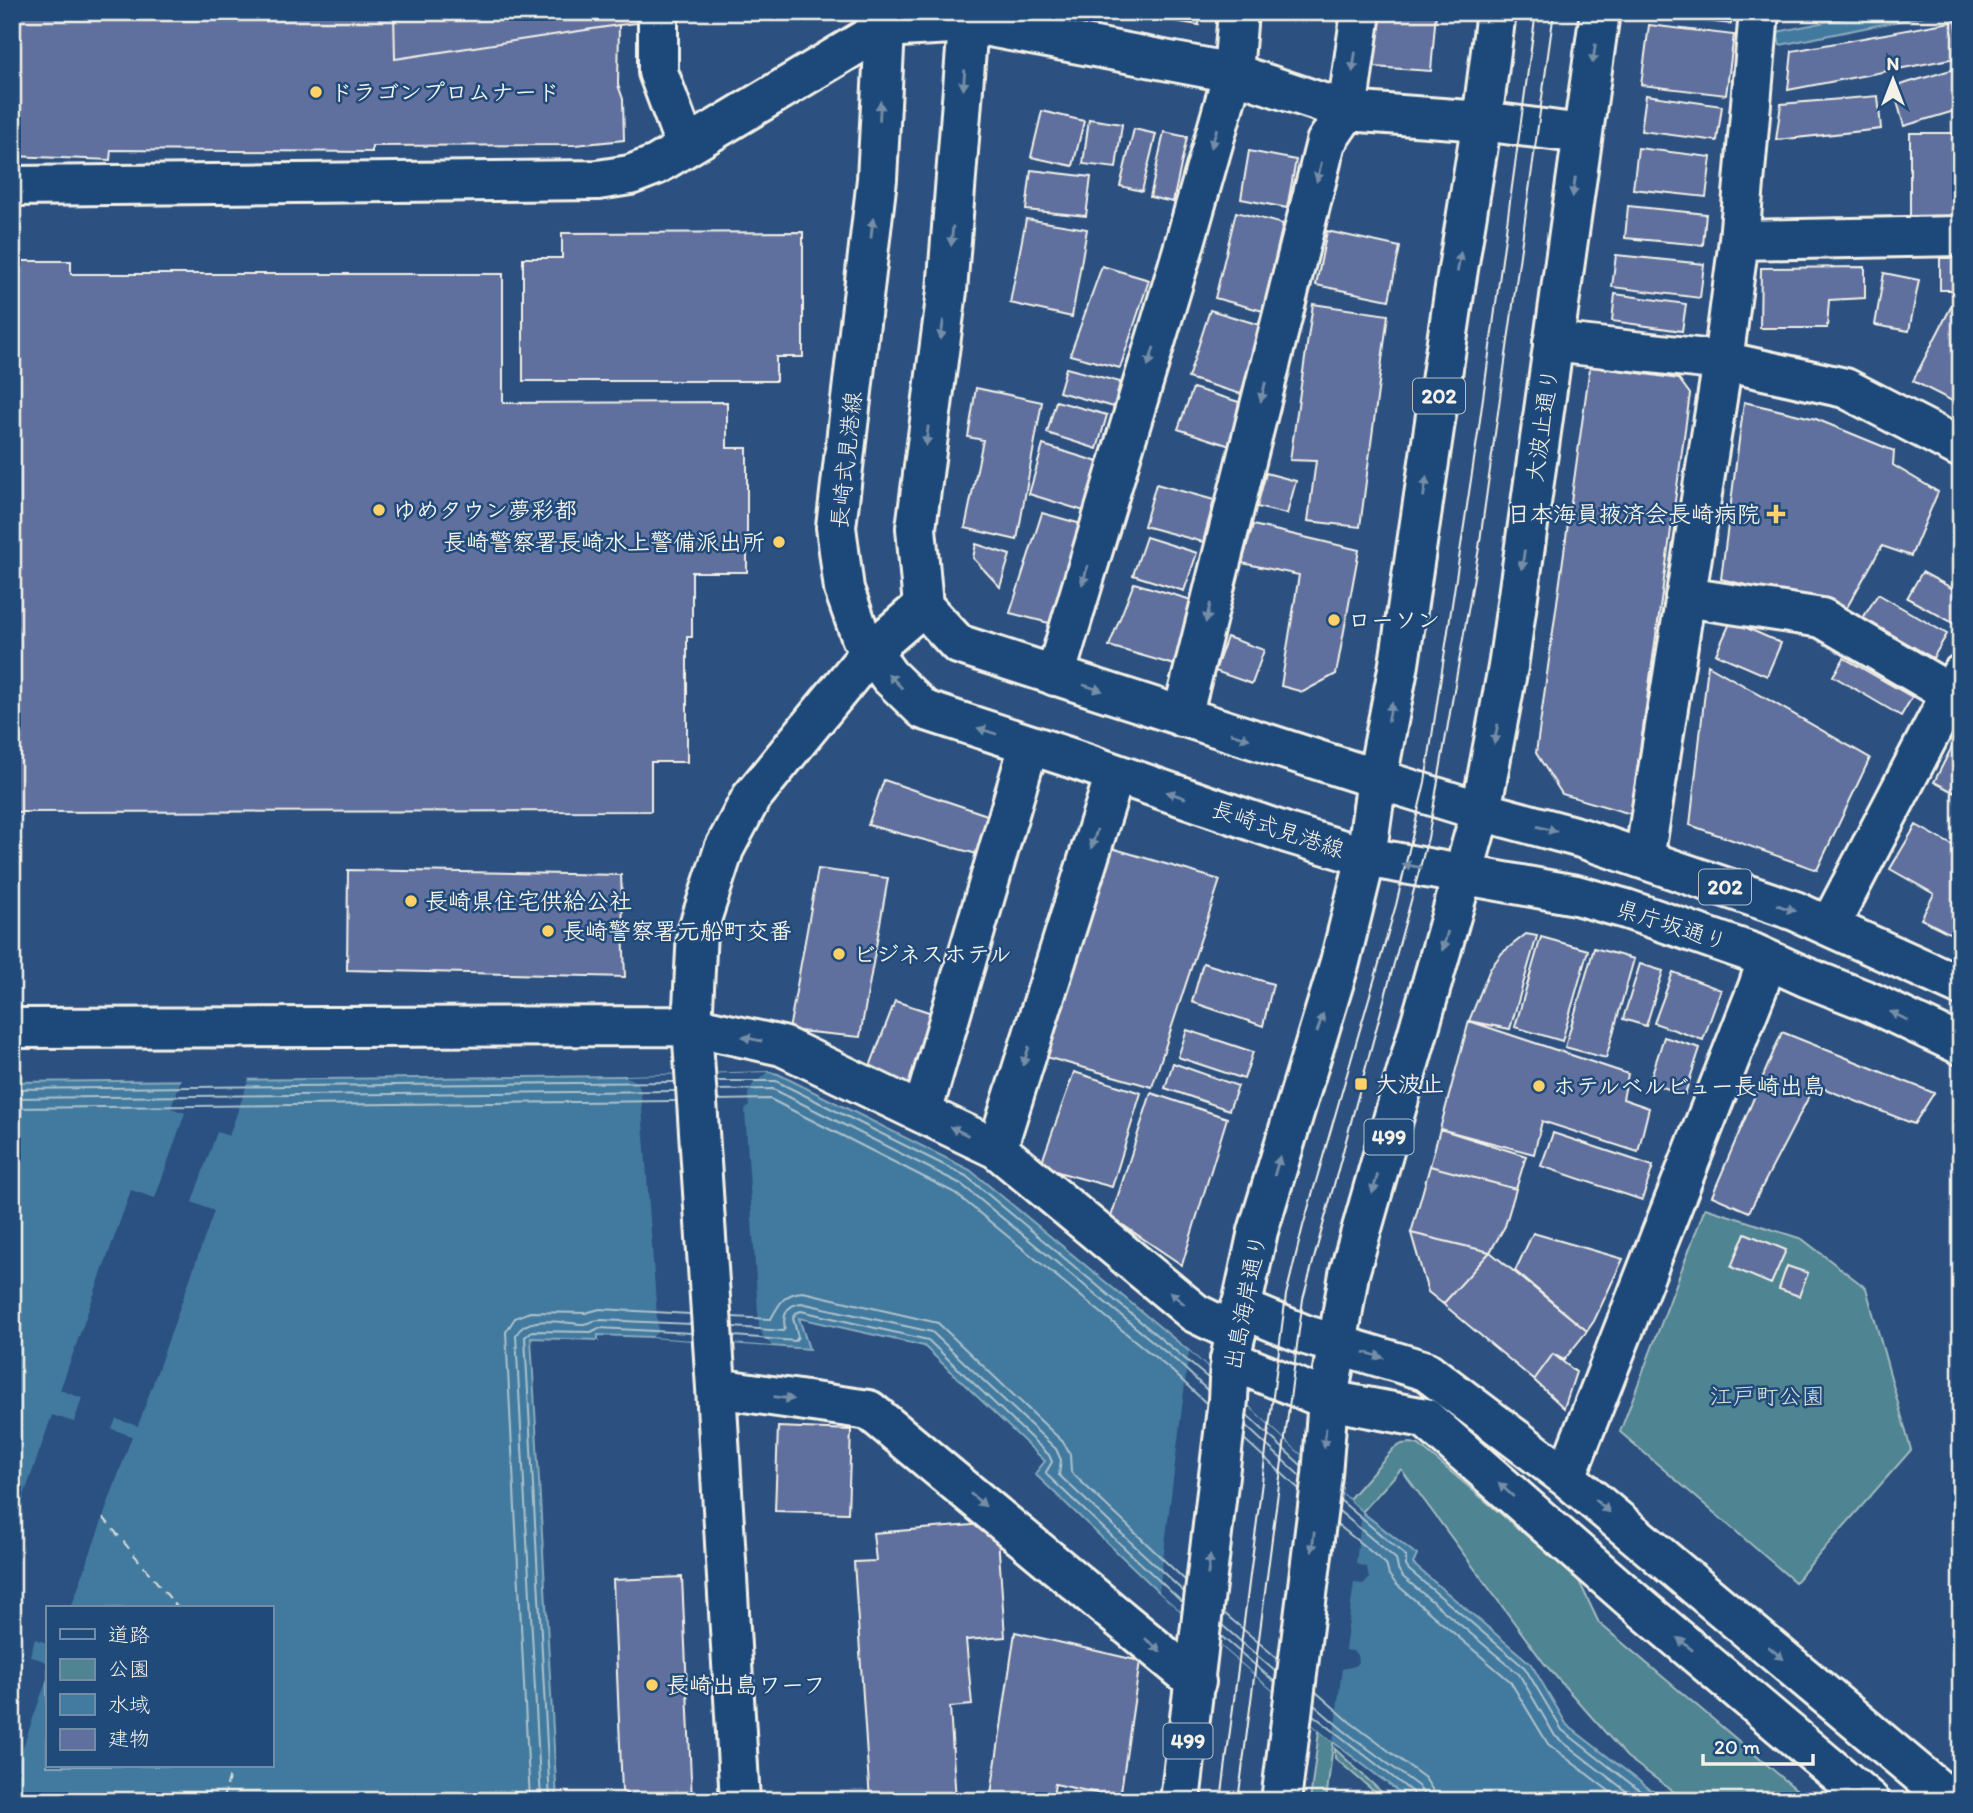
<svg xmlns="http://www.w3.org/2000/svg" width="1973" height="1813" viewBox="0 0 1973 1813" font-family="Itim,'Klee One',sans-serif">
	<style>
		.green { fill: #508492; stroke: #a2babd; stroke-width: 2 }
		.water { fill: #437a9f; stroke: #8aaabc; stroke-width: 2; fill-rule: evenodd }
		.pier { fill: #2c5181 }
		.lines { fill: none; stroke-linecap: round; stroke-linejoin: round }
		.shore { stroke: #adc1cb; stroke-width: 2 }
		.ferry { stroke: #d9dfdd; stroke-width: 2; stroke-dasharray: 9 7; stroke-linecap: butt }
		.building { fill: #5f6f9e; stroke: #f4f1e8; stroke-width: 2 }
		.minor-casing { stroke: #f4f1e8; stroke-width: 44 }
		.major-casing { stroke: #f4f1e8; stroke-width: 44 }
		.highway-casing { stroke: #f4f1e8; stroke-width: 44 }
		.minor { stroke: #1f4a7a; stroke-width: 38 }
		.major { stroke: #1f4a7a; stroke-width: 38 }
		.highway { stroke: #1f4a7a; stroke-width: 38 }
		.tram { stroke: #f4f1e8; stroke-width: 2 }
		.oneway { fill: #748da6 }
		.poi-dot { fill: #ffd166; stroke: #1f4a7a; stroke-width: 2.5 }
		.labels { text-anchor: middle; stroke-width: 5; stroke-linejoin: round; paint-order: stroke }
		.shield { fill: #1f4a7a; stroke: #b4bfc7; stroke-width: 2 }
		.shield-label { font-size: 21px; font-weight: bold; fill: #f4f1e8 }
		.poi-label { font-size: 23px; font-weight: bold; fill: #f4f1e8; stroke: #1f4a7a; text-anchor: start }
		.street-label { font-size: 23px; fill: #f4f1e8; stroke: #1f4a7a }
		.park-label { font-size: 23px; fill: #dbe1db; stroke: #1f4a7a }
	</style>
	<rect width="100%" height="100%" fill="#2c5181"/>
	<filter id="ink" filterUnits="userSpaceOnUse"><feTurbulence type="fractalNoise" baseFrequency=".0143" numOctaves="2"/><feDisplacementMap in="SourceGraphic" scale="14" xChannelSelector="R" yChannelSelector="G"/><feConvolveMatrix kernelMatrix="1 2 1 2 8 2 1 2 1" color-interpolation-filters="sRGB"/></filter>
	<g filter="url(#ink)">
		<path class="green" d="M1705 1208 1802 1239 1866 1288 1911 1450 1795 1582 1620 1432Z
			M1411 1443 1419 1445 1578 1579 1599 1623 1810 1801H1686L1627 1757 1544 1663 1401 1469 1362 1512 1326 1801H1310L1349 1499 1393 1449 1402 1444Z
			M1335 1749 1391 1801H1385L1335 1758Z"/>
		<path class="water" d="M1873 12H1943L1780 45 1777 32Z
			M769 1072 778 1074 970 1170 1189 1351 1362 1512 1417 1555 1413 1564 1531 1664 1567 1725 1665 1801H1411L1333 1742 1159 1592 1035 1474 1045 1461 924 1346 799 1318 809 1349 652 1337 598 1335V1340L531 1338 557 1801H12V1082L625 1076ZM47 1608H271V1766H47Z"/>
		<path class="pier" d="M769 1072 753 1084 748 1094 749 1106 745 1110 759 1326 763 1336 772 1346 652 1337 658 1332 641 1094 638 1083 625 1076Z
			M241 1076 249 1079 229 1136 217 1132 192 1202 214 1211 138 1426 116 1419 112 1429 132 1436 71 1608H47V1643L35 1639 30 1656 47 1662V1679L12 1778V1530L52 1415 74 1422 82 1398 60 1390 131 1190 155 1198 185 1113 171 1108 182 1077Z
			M1189 1351 1362 1512 1356 1564 1367 1567 1369 1579 1363 1584 1354 1583 1345 1650 1353 1651 1357 1655 1358 1662 1355 1666 1342 1669 1333 1742 1159 1592Z"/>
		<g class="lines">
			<path class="shore" d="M717 1081H776L966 1176 1208 1378
				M12 1089 675 1082
				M717 1090 773 1089 961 1184 1179 1363 1207 1390
				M12 1098 675 1091
				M718 1100 770 1099 955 1193 1172 1371 1206 1403
				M12 1108 676 1101
				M732 1317 771 1319C779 1304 784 1293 803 1292L938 1323 1063 1442 1070 1454 1071 1472 1185 1580
				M733 1327 783 1331 785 1328C782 1315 787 1305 801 1303L932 1332 1056 1449 1061 1460 1059 1475 1184 1592
				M734 1336 795 1341 798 1337 793 1318 796 1313 801 1311 928 1340 1049 1455 1052 1462 1046 1472 1047 1475 1183 1603
				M1247 1415 1302 1466
				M1246 1426 1301 1477
				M1244 1439 1299 1489
				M1340 1500 1406 1556V1566L1409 1570 1525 1668 1562 1730 1653 1801
				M1339 1511 1396 1559 1398 1569 1403 1577 1519 1674 1555 1736 1639 1801
				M1337 1524 1386 1564 1389 1575 1396 1584 1510 1681 1548 1744 1622 1801
				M1224 1613 1278 1659
				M1222 1625 1276 1672
				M1221 1636 1275 1682
				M1316 1692 1350 1722 1425 1778 1432 1789 1434 1801
				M1314 1705 1343 1730 1418 1786 1423 1793 1424 1801
				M1313 1715 1412 1792 1415 1801
				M530 1801 506 1332 515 1318 530 1312 585 1313 600 1309 690 1314
				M541 1801 516 1335C527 1313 564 1324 584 1324 590 1323 594 1320 600 1320L691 1324
				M550 1801 525 1337 532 1331 591 1332 599 1328 691 1333"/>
			<path class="ferry" d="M103 1517 178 1608
				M222 1801 230 1775 229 1766"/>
		</g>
		<path class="building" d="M12 12H394L395 59 619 25 618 85 623 99 624 140 575 145 372 146V152L111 150 110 160 12 156Z
			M394 12H735L619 25 395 59Z
			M1120 12H1201L1199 25Z
			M1270 12H1340L1339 20Z
			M1381 12H1436L1431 71 1374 67Z
			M1654 12H1732L1731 24 1653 15Z
			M1956 21 1961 57 1788 90 1792 51Z
			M1649 25 1734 35 1726 95 1641 85Z
			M1961 67V109L1904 126 1893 87Z
			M1646 95 1722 106 1717 141 1641 131Z
			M1878 96 1881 129 1776 140 1781 104Z
			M1042 111 1084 121 1073 166 1031 157Z
			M1089 119 1122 124 1116 168 1083 164Z
			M1134 129 1156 134 1142 191 1120 186Z
			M1164 132 1187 137 1173 202 1150 197Z
			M1910 133H1953V219H1910Z
			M1638 148 1711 157 1706 197 1633 189Z
			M1249 151 1296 160 1287 208 1241 199Z
			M1031 170 1091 177 1086 216 1026 210Z
			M1628 206 1706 214 1703 245 1625 238Z
			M1236 212 1283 224 1263 311 1215 298Z
			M1026 219 1087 229 1072 317 1010 303Z
			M1327 231 1400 247 1389 300 1316 285Z
			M803 232V357H776V381H523V258H562V233Z
			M1616 255 1704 264 1700 298 1612 287Z
			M1940 258H1961V290H1940Z
			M12 261H71V274H503V403L727 402V448H747V572H692V637H687V762H651V811L12 812Z
			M1102 266 1149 280 1120 368 1070 355Z
			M1865 267V298L1829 300 1827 328H1760L1761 268Z
			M1884 273 1919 280 1909 331 1875 325Z
			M1615 294 1686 304 1682 331 1612 321Z
			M1953 303 1961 305V399L1958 404 1913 381Z
			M1313 304 1388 315 1360 527 1308 521 1316 461 1290 460Z
			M1210 310 1263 326 1241 394 1188 378Z
			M1590 366 1679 379 1690 394 1631 814 1562 794 1536 753Z
			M1066 368 1120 382 1114 407 1059 392Z
			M976 388 1042 402 1017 540 965 528 983 440 968 437Z
			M1193 388 1239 402 1230 446 1178 429Z
			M1056 401 1107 415 1097 449 1047 433Z
			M1744 402 1816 419 1894 451 1893 465 1938 492 1911 556 1882 546 1846 609 1721 579Z
			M1043 445 1098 462 1084 511 1029 494Z
			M1266 473 1296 481 1287 514 1257 507Z
			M1156 484 1214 500 1203 542 1144 526Z
			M1042 513 1085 525 1057 625 1010 613Z
			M1253 525 1359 550 1336 674 1303 692 1281 686 1299 575 1242 563Z
			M1146 537 1197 553 1184 591 1133 575Z
			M976 544 1010 555 1000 587 973 558Z
			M1922 572 1961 593V613L1955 624 1907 598Z
			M1134 583 1195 601 1178 666 1109 646Z
			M1878 594 1947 634 1933 658 1863 618Z
			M1731 621 1781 643 1767 676 1716 654Z
			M1227 637 1264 650 1252 684 1215 671Z
			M1844 658 1912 697 1901 716 1833 676Z
			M1708 665 1870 758 1817 870 1690 825Z
			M1958 735 1961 737V796L1934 782Z
			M884 780 993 817 981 855 868 825Z
			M1916 825 1961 850V939L1921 919 1934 894 1890 869Z
			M1108 847 1220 880 1152 1087 1039 1055Z
			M818 869 888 878 860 1037 789 1030Z
			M348 870 621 875 625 977 347 970Z
			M1526 934 1537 936 1510 1029 1469 1021 1490 969 1502 953Z
			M1541 937 1588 950 1562 1041 1515 1027Z
			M1594 948 1634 959 1606 1058 1565 1047Z
			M1203 963 1273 984 1263 1026 1192 1002Z
			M1640 964 1663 971 1646 1026 1623 1019Z
			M1673 972 1721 990 1703 1040 1654 1023Z
			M895 1001 938 1015 909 1099 866 1077Z
			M1469 1021 1628 1074 1623 1099 1649 1108 1638 1152 1542 1121 1534 1154 1440 1129Z
			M1187 1030 1253 1052 1244 1079 1178 1057Z
			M1782 1032 1934 1093 1914 1124 1815 1085 1749 1212 1712 1196Z
			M1664 1037 1700 1048 1685 1094 1649 1083Z
			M1173 1063 1238 1086 1229 1110 1165 1088Z
			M1074 1072 1141 1093 1112 1187 1040 1167Z
			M1151 1093 1227 1118 1182 1265 1111 1217Z
			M1440 1129 1526 1156 1516 1189 1430 1166Z
			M1553 1133 1653 1166 1642 1200 1541 1166Z
			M1430 1166 1516 1189 1505 1226 1490 1252 1411 1233Z
			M1411 1233 1490 1252 1443 1304 1428 1292Z
			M1533 1233 1623 1259 1594 1321 1587 1331 1515 1271Z
			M1745 1233 1786 1250 1771 1284 1731 1267Z
			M1490 1252 1587 1331 1564 1360 1553 1354 1534 1380 1443 1304Z
			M1787 1266 1808 1273 1799 1296 1779 1289Z
			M1553 1354 1576 1372 1564 1408 1534 1380Z
			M778 1427 851 1430 848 1513 775 1511Z
			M997 1523 1005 1637 966 1640 972 1705 950 1707 956 1801H870L854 1562 876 1561 873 1533Z
			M682 1577 692 1801H639L622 1791 613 1580Z
			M1015 1632 1140 1661 1120 1798 1055 1784 1052 1801H990Z"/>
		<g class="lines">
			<defs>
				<path id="minor" d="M658 12V72L686 147
					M12 186 598 180 630 175 656 165 884 28 968 23 1233 73 1347 111 1482 121 1582 134
					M1739 240 1961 236
					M1553 342 1723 361 1845 388 1961 448
					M1685 597 1822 618 1951 694
					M1055 676 1182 253 1233 73 1238 12
					M1182 717 1326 142 1347 111 1361 12
					M1644 859 1723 361 1739 240 1759 12
					M1830 925 1961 674
					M12 1028 692 1026 782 1046 997 1149 1195 1313 1236 1333
					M922 1113 1029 745
					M997 1149 1115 774
					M1240 1308 1306 1335 1426 1371 1566 1477 1952 1801
					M1230 1360 1328 1400 1425 1418 1631 1599 1870 1801
					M716 1388 869 1410 1196 1682
					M1566 1477 1758 987 1767 960
					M740 1801 716 1388 692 1026 697 932 724 849 751 798 871 651 923 606"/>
				<path id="major" d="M886 12 877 179 836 527 844 589 861 637 889 676 924 710 1071 758 1287 833 1366 857
					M969 12 947 291 916 528 923 606 958 644 1377 779"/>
				<path id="highway" d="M1377 779 1481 811 1581 838 1795 911 1961 986
					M1366 857 1576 895 1626 909 1753 953 1806 977 1870 1002 1961 1045
					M1180 1801 1228 1400 1230 1360 1258 1231 1340 962 1366 857 1377 779 1399 664 1454 294 1482 121 1496 12
					M1281 1801 1322 1475 1328 1400 1349 1274 1481 811 1508 667 1600 12"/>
			</defs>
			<use href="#minor" class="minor-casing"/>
			<use href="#major" class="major-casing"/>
			<use href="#highway" class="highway-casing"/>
			<use href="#minor" class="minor"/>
			<use href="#major" class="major"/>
			<use href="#highway" class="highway"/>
			<path class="tram" d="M1221 1801 1286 1295 1303 1226 1396 905 1425 782 1479 427 1536 12
				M1238 1801 1303 1299 1428 838 1479 548 1554 12"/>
		</g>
		<defs><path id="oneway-solid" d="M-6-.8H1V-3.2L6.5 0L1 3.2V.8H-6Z" transform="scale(1.75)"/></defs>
		<g class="oneway">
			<use href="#oneway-solid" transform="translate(1594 54) rotate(98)"/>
			<use href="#oneway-solid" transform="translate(1354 62) rotate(98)"/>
			<use href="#oneway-solid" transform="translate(964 80) rotate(94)"/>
			<use href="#oneway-solid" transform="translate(880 111) rotate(-87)"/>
			<use href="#oneway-solid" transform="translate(1214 138) rotate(106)"/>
			<use href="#oneway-solid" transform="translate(1319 172) rotate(104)"/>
			<use href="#oneway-solid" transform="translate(1574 187) rotate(98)"/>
			<use href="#oneway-solid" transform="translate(872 228) rotate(-84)"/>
			<use href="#oneway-solid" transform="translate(952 236) rotate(95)"/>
			<use href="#oneway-solid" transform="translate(1459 262) rotate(-81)"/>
			<use href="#oneway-solid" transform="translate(942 330) rotate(98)"/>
			<use href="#oneway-solid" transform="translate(1151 357) rotate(107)"/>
			<use href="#oneway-solid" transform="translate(1263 392) rotate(104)"/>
			<use href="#oneway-solid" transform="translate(927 436) rotate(97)"/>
			<use href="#oneway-solid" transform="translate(1425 487) rotate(-82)"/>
			<use href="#oneway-solid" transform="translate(1523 560) rotate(98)"/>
			<use href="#oneway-solid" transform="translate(1085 575) rotate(107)"/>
			<use href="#oneway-solid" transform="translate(1208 613) rotate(104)"/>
			<use href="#oneway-solid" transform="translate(895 681) rotate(-134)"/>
			<use href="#oneway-solid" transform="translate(1093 688) rotate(18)"/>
			<use href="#oneway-solid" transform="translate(1390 712) rotate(-79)"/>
			<use href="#oneway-solid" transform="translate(987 731) rotate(-162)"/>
			<use href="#oneway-solid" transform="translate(1496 734) rotate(101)"/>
			<use href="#oneway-solid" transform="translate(1240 736) rotate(18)"/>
			<use href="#oneway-solid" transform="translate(1176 795) rotate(-161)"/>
			<use href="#oneway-solid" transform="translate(1547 829) rotate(15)"/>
			<use href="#oneway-solid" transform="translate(1094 839) rotate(108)"/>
			<use href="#oneway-solid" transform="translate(1412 866) rotate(-170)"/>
			<use href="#oneway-solid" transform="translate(1786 908) rotate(19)"/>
			<use href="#oneway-solid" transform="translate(1445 941) rotate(106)"/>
			<use href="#oneway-solid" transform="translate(1899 1016) rotate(-154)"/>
			<use href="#oneway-solid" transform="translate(1320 1023) rotate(-72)"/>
			<use href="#oneway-solid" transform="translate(752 1039) rotate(-168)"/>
			<use href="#oneway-solid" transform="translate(1026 1056) rotate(108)"/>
			<use href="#oneway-solid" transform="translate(959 1131) rotate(-155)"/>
			<use href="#oneway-solid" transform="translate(1277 1166) rotate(-74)"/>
			<use href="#oneway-solid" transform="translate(1375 1184) rotate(106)"/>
			<use href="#oneway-solid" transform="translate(1177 1298) rotate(-140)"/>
			<use href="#oneway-solid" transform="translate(1374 1355) rotate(16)"/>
			<use href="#oneway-solid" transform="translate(784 1398) rotate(8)"/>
			<use href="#oneway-solid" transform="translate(1325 1438) rotate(95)"/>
			<use href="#oneway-solid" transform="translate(1506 1490) rotate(-138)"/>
			<use href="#oneway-solid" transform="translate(978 1500) rotate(40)"/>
			<use href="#oneway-solid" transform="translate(1602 1506) rotate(40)"/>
			<use href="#oneway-solid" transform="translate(1313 1542) rotate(97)"/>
			<use href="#oneway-solid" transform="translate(1209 1565) rotate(-83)"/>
			<use href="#oneway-solid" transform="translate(1685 1644) rotate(-140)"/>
			<use href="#oneway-solid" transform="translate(1153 1645) rotate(40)"/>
			<use href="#oneway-solid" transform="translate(1776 1653) rotate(40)"/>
		</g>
	</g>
	<g class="poi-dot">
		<circle cx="316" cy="92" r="7"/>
		<circle cx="379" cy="510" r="7"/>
		<path d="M1772.5 503.5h7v7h7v7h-7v7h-7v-7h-7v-7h7z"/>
		<circle cx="779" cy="542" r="7"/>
		<circle cx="1334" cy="620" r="7"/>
		<circle cx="411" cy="901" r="7"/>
		<circle cx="548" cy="931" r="7"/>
		<circle cx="839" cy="954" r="7"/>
		<rect x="1354" y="1077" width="14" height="14" rx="3.5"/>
		<circle cx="1539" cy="1086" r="7"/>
		<circle cx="652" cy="1685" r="7"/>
	</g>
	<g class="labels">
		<g class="shield">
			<rect x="1413" y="378.5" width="52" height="35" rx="5"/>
			<rect x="1699" y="869.5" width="52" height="35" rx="5"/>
			<rect x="1364.5" y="1119.5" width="49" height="35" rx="5"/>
			<rect x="1163.5" y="1723.5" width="49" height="35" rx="5"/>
		</g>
		<g class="shield-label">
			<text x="1439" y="403">202</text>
			<text x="1725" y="894">202</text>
			<text x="1389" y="1144">499</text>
			<text x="1188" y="1748">499</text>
		</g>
		<g class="poi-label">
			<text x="330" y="100">ドラゴンプロムナード</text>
			<text x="393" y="518">ゆめタウン夢彩都</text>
			<text x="1760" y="522" text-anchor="end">日本海員掖済会長崎病院</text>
			<text x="765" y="550" text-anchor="end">長崎警察署長崎水上警備派出所</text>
			<text x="1348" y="628">ローソン</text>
			<text x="425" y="909">長崎県住宅供給公社</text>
			<text x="562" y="939">長崎警察署元船町交番</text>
			<text x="853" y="962">ビジネスホテル</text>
			<text x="1375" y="1092">大波止</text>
			<text x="1553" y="1094">ホテルベルビュー長崎出島</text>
			<text x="666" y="1693">長崎出島ワーフ</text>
		</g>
		<g class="street-label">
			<text transform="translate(1542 425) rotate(-82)" y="8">大波止通り</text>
			<text transform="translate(846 460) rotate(-84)" y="8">長崎式見港線</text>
			<text transform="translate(1278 829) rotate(18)" y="8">長崎式見港線</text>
			<text transform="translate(1672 925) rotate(18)" y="8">県庁坂通り</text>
			<text transform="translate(1245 1302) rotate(-79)" y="8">出島海岸通り</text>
		</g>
		<g class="park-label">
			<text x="1767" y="1404">江戸町公園</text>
		</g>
	</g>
	<rect width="1973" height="1813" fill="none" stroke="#1f4a7a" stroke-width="42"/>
	<rect x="21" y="21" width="1931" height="1771" fill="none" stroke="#f4f1e8" stroke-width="2.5" filter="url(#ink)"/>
	<rect x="46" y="1606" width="228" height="161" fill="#1f4a7a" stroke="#748da6" stroke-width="2"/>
	<rect x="60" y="1629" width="35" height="10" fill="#1f4a7a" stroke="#748da6" stroke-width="2"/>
	<text x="108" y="1642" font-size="21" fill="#f4f1e8">道路</text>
	<rect x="60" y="1659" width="35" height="21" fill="#508492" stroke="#748da6" stroke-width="2"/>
	<text x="108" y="1676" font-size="21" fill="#f4f1e8">公園</text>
	<rect x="60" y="1694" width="35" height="21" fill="#437a9f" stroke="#748da6" stroke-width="2"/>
	<text x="108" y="1712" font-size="21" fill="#f4f1e8">水域</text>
	<rect x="60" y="1729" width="35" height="21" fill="#5f6f9e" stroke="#748da6" stroke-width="2"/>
	<text x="108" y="1746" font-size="21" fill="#f4f1e8">建物</text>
	<g transform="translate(1893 80)" stroke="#1f4a7a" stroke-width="5" paint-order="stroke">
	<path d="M0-5L12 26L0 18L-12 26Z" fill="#f4f1e8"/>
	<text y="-10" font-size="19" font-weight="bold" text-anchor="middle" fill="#f4f1e8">N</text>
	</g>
	<path d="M1703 1754v10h110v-10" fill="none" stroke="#f4f1e8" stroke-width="3.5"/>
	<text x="1714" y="1754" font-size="21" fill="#f4f1e8" stroke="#1f4a7a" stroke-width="5" paint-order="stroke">20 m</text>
</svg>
